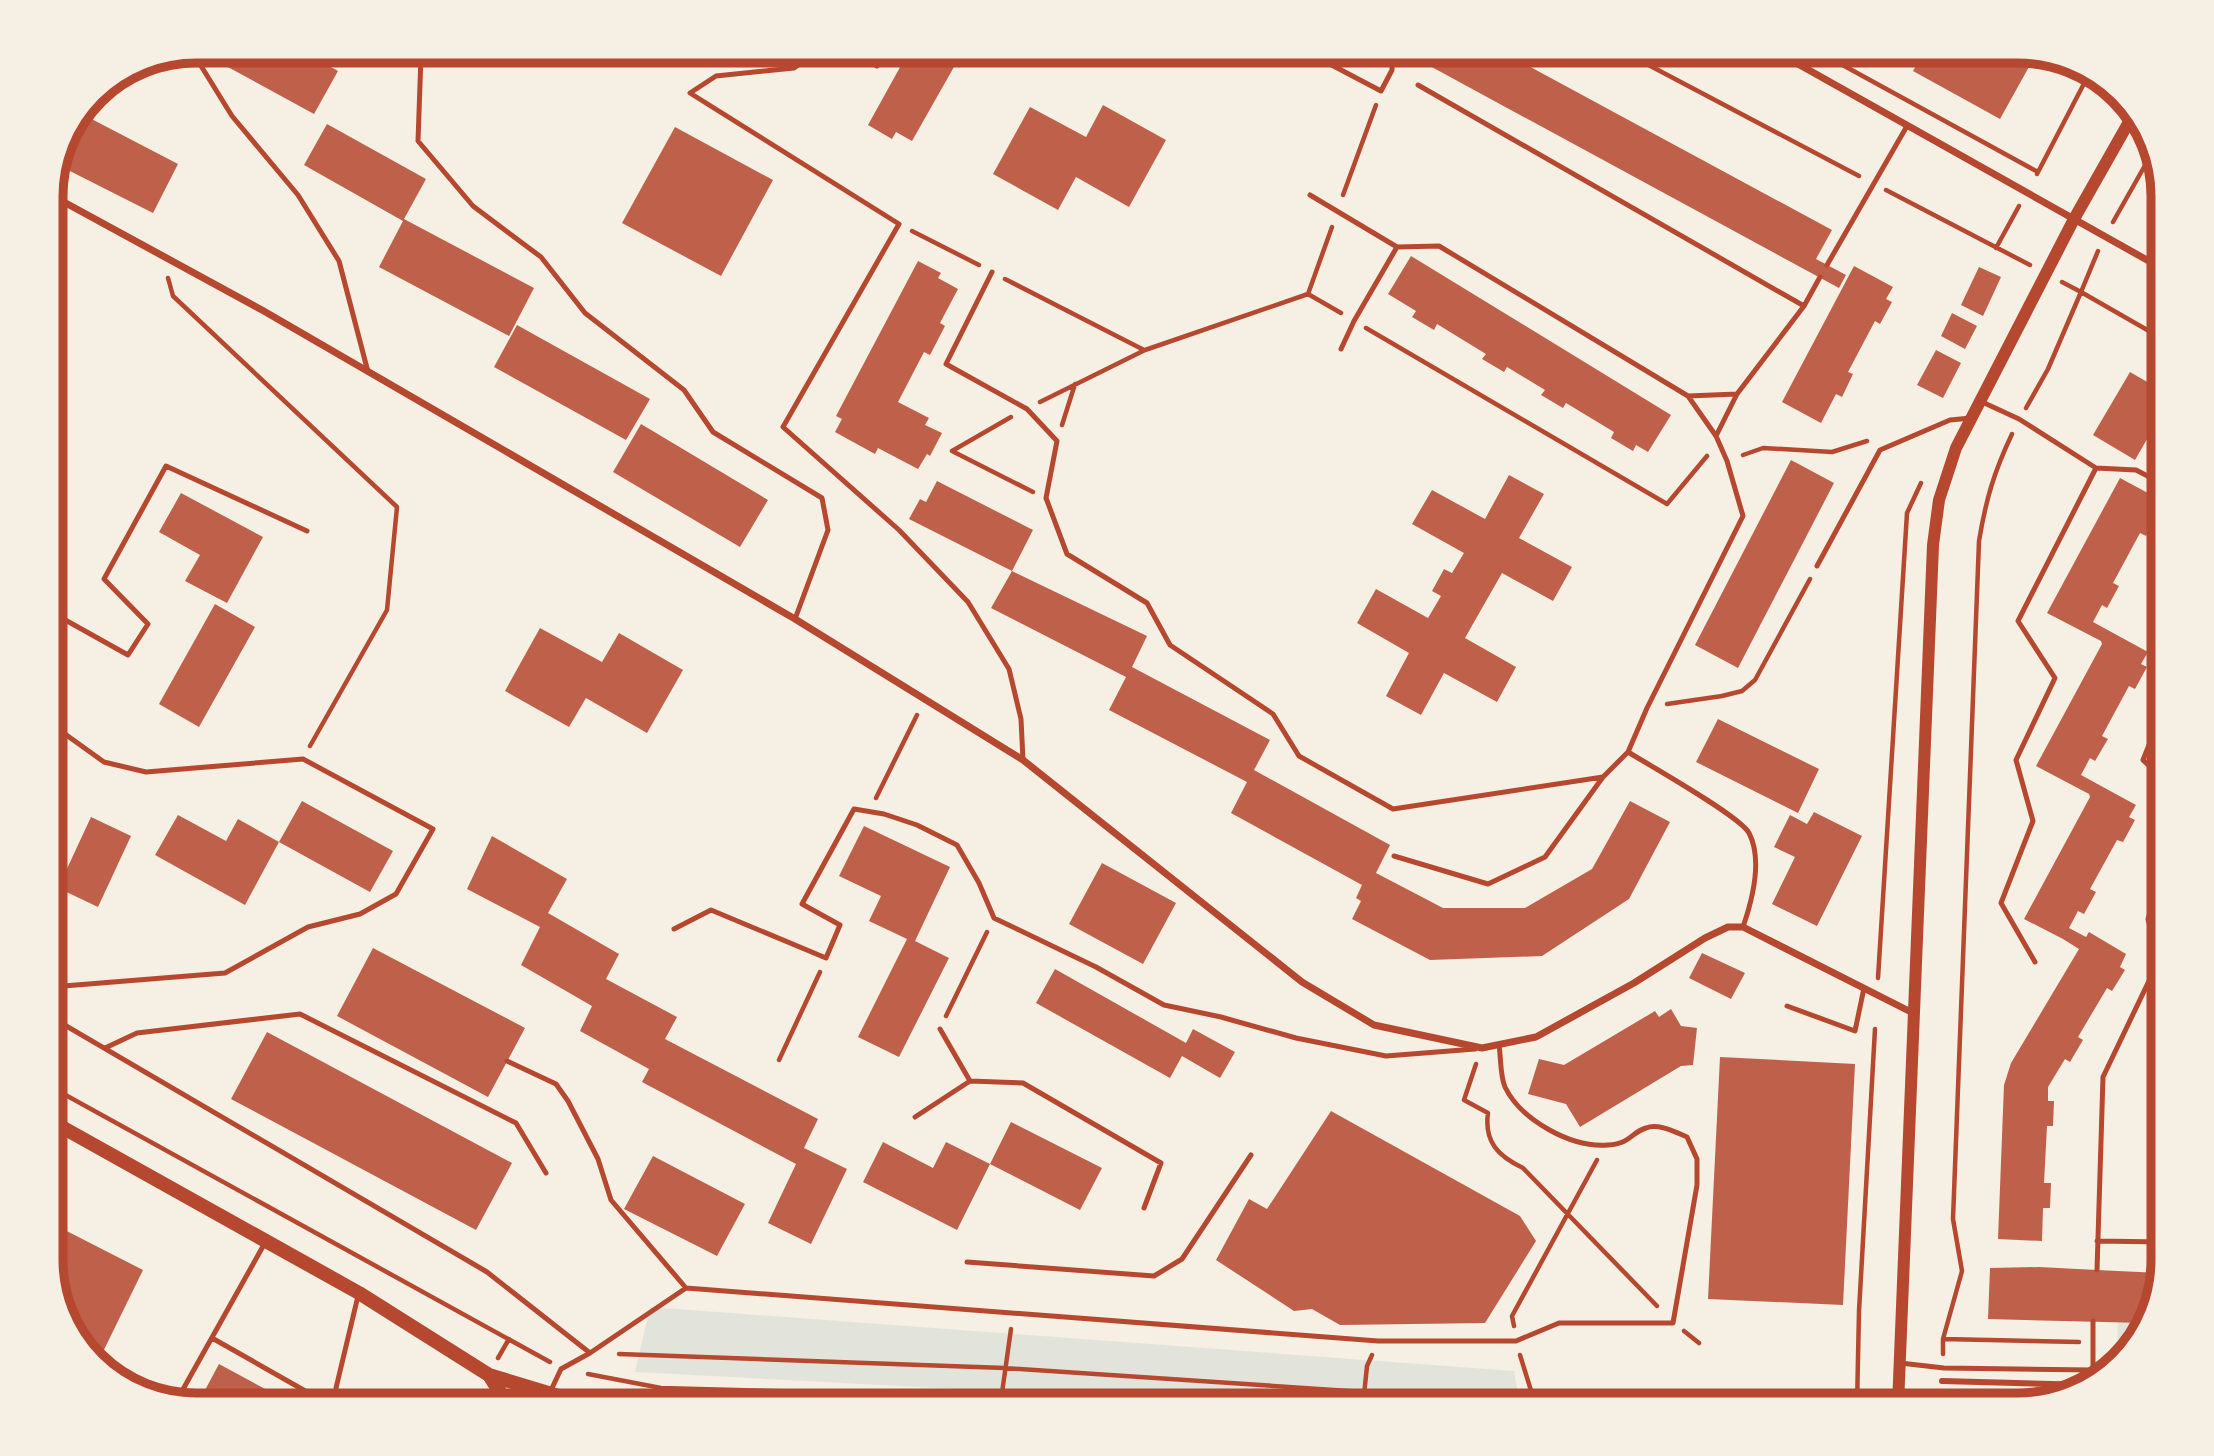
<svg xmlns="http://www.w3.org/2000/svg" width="2214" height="1456" viewBox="0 0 2214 1456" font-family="Barlow,sans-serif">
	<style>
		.green { fill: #e2e4dc }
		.building { fill: #bf614a }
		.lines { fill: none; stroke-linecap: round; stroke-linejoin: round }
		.path { stroke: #b5482f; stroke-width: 4.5 }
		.service { stroke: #b5482f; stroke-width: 5 }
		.pedestrian { stroke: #b5482f; stroke-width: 6 }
		.minor { stroke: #b5482f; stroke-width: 7 }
		.tertiary { stroke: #b5482f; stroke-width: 12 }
		.secondary { stroke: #b5482f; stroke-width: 14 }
		.rim { fill: none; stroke: #b5482f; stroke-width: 9 }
	</style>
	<rect width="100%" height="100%" fill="#f6efe4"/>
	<path class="green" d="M650 1307 1514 1371 1520 1405H1256L635 1372Z
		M2118 1322 2144 1323 2139 1340 2116 1362Z"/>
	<path class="building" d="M234 51H302L338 71 314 114 226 66Z
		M909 51H963L912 141 896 132 892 139 868 125Z
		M1407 51H1501L1832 230 1816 259 1846 275 1839 288 1406 53Z
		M1924 51H1976L1981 54 1983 51H2018L2035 56 2000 119 1913 71Z
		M1103 105 1166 140 1129 207 1076 177 1058 210 993 174 1030 107 1086 137Z
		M80 113 178 164 153 213 56 164 62 140Z
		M327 124 426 179 404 219 534 288 509 336 379 267 403 221 304 165Z
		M675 127 773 180 721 276 622 223Z
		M1411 256 1671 415 1648 452 1636 445 1633 451 1611 438 1614 432 1566 403 1563 408 1541 395 1545 390 1507 367 1504 372 1482 359 1486 354 1437 324 1434 330 1412 317 1416 311 1388 294Z
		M918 261 941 273 938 278 958 289 940 323 945 326 930 355 924 352 898 402 929 418 925 425 942 433 930 456 927 454 918 469 878 448 875 454 835 432 842 419 836 416Z
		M1854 266 1893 287 1886 299 1892 302 1880 324 1875 321 1848 372 1853 374 1842 397 1836 394 1821 423 1782 402Z
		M1979 267 2001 277 1983 316 1961 305Z
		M1952 313 1977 326 1965 349 1941 336Z
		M517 325 650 399 626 440 494 367Z
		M1936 350 1961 363 1943 398 1917 385Z
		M2130 372 2163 391V441L2150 434 2135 460 2093 435Z
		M641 424 768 500 740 547 613 472Z
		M1791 460 1834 483 1738 668 1695 645Z
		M1509 475 1544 494 1519 538 1572 567 1553 601 1502 573 1465 638 1516 667 1497 702 1444 673 1421 715 1386 696 1409 653 1357 623 1376 589 1428 618 1441 596 1432 591 1444 569 1452 573 1464 553 1412 524 1432 490 1485 519Z
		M2120 478 2159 499 2152 511 2158 514 2146 536 2140 533 2113 583 2119 586 2107 608 2102 605 2093 622 2148 652 2141 664 2147 667 2135 689 2129 686 2102 736 2108 739 2095 761 2090 758 2081 775 2136 805 2129 817 2135 820 2123 842 2117 840 2090 889 2096 892 2084 914 2078 911 2069 928 2086 937 2089 932 2126 954 2120 967 2125 970 2112 991 2107 988 2078 1037 2083 1040 2070 1062 2065 1059 2048 1087V1101H2054L2053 1126H2047L2044 1183H2051L2050 1208H2043L2042 1241 1998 1239 2004 1085 2011 1063 2079 949 2063 939 2024 919 2090 797 2089 794 2036 766 2102 644 2101 641 2047 613Z
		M937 481 1033 530 1012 571 909 519 920 499 926 502Z
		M181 493 263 537 227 603 185 581 200 555 159 532Z
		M1012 571 1147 636 1132 667 1270 740 1254 770 1390 845 1376 873 1443 908H1525L1592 869 1630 801 1670 822 1629 899 1542 956 1430 960 1352 919 1361 901 1356 898 1362 885 1231 813 1247 782 1109 710 1126 677 991 608Z
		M215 604 255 627 199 727 159 704Z
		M540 628 602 662 619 633 683 670 647 733 586 698 569 727 505 691Z
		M1718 719 1819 769 1798 813 1696 762Z
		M51 775 66 784 51 811Z
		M302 801 393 851 370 892 279 842Z
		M1814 812 1862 836 1817 926 1772 904 1795 857 1774 847 1790 815 1807 824Z
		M178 815 226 841 238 819 279 842 245 905 155 855Z
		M91 817 131 836 98 907 58 888Z
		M864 826 950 867 915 941 949 958 899 1057 858 1037 907 939 869 921 881 896 839 876Z
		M492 836 567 879 548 913 619 954 606 979 677 1017 665 1039 818 1119 804 1148 847 1169 811 1244 768 1223 796 1164 642 1082 649 1069 580 1031 592 1006 521 965 540 927 467 889Z
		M1102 863 1176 903 1143 964 1069 924Z
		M373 948 525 1028 488 1097 337 1016Z
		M1702 953 1745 973 1731 999 1689 978Z
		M1055 969 1186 1043 1193 1029 1235 1052 1220 1078 1182 1056 1170 1078 1036 1003Z
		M1671 1009 1681 1026 1697 1028 1693 1065 1681 1066 1580 1127 1566 1104 1528 1094 1539 1059 1564 1065 1655 1011 1659 1017Z
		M267 1032 512 1163 476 1230 231 1099Z
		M1720 1057 1855 1064 1843 1305 1708 1299Z
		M1331 1111 1520 1216 1536 1241 1485 1323 1340 1325 1312 1309 1294 1311 1216 1260 1249 1199 1267 1209Z
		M1011 1122 1102 1168 1080 1210 990 1164Z
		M883 1142 933 1168 946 1142 990 1164 957 1230 863 1182Z
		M653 1156 745 1204 717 1256 624 1209Z
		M51 1223 143 1270 98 1362 70 1332 51 1269Z
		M2039 1267 2097 1270 2160 1273 2144 1323 1988 1319 1990 1268Z
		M219 1364 295 1405H197Z"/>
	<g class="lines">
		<path class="path" d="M1622 51 1859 176
			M1817 51 2038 172
			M2037 174 2090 72
			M1886 190 2030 265
			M1343 195 1376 105
			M2113 222 2152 153
			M912 231 979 265
			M1996 248 2019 206
			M2098 251 2081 292 2163 339
			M168 278 173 296 397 507 387 610 310 746
			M1005 279 1144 350
			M1308 294 1332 227
			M1366 328 1667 504 1707 456
			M1040 402 1145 350 1308 294 1341 313
			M2026 408 2048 369 2081 292 2062 282
			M1062 425 1075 384
			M952 451 1011 417
			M952 451 1033 492
			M1743 455 1763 448 1832 452 1867 441
			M1667 704 1722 696 1742 691 1755 680 1810 579
			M876 798 917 715
			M1878 978 1907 513 1921 483
			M946 1016 987 932
			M779 1060 820 972
			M1476 1064 1464 1100 1488 1113C1484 1142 1498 1156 1523 1168L1657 1306
			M51 1087 550 1362
			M1514 1326 1512 1316 1597 1160
			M1684 1331 1699 1343
			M1943 1339 2079 1342
			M619 1354 1004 1368 1364 1392 1520 1405
			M1943 1354V1339L1962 1271 1953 1219 1979 541C1986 499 1994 472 2012 434
			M1520 1355 1533 1397 1559 1396 1561 1405
			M498 1358 509 1339
			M588 1374 661 1388 928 1395 1075 1405
			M1001 1400 1011 1329
			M928 1405V1395
			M1363 1405 1367 1366 1372 1355
			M1857 1405 1859 1311 1875 1029"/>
		<path class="service" d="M201 51 198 61 232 116 298 195 339 261 368 372
			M413 51 421 56 418 141 473 206 541 257 585 313 684 390 713 432 822 498 828 530 795 619
			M818 51 794 68 716 76 690 93 899 224 783 427 899 530 968 602 1009 669 1021 719 1023 760
			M850 51 877 66 885 51
			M1305 51 1381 91 1392 70V51
			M1418 85 1804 306
			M1310 195 1397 247
			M1827 265 1907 126
			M992 272 946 364 1027 409 1057 441 1046 498 1067 554 1147 603 1170 645 1273 714 1299 756 1393 809 1603 777
			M1341 349 1354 321 1397 247 1439 246 1688 396 1716 436
			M1688 396 1737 394
			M1980 401 2019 419 2096 468 2018 621 2055 678 2016 760 2033 821 2001 903 2035 962
			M2096 468 2136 470 2163 484
			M1817 566 1880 450 1950 420 1971 418
			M2163 596 2153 617 2163 629
			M51 612 128 655 148 624 104 579 166 466 307 531
			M2163 710 2143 760 2163 779
			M51 724 104 762 146 772 303 759 433 829 396 894 360 914 308 927 225 973 51 987
			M1628 752C1649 765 1740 816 1749 833 1763 860 1752 901 1743 927
			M1394 856 1488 884 1545 857 1603 777 1628 752 1647 708 1743 516 1727 461 1716 436 1737 394 1804 306 1820 277
			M674 929 711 910 826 958 840 925 802 904 854 809 884 814 917 825 957 845 979 883 994 918 1096 967 1164 1005 1221 1017 1296 1038 1386 1056 1475 1049
			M1787 1006 1855 1031 1864 988
			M51 1017 487 1272 590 1353
			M105 1048 137 1033 300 1014 516 1123 546 1173
			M507 1061 556 1084 568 1101 598 1159 611 1200 686 1288
			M970 1081 1023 1083 1161 1163 1144 1208
			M915 1117 970 1081 940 1029
			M2097 1241 2163 1242
			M967 1262 1154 1276 1182 1259 1251 1155
			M2097 1270 2103 1077 2158 962 2148 919 2163 871
			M212 1338 330 1405
			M1900 1363 1944 1368 2093 1370V1321
			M177 1400 266 1241
			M338 1405 336 1388 358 1296
			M544 1405 561 1369 590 1353 686 1288 1378 1341H1516L1559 1323H1673L1697 1185V1159L1687 1137C1675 1132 1658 1123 1646 1128 1630 1133 1632 1143 1608 1145 1571 1148 1521 1120 1505 1087 1500 1076 1501 1057 1499 1045"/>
		<path class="pedestrian" d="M1942 1381 2091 1385"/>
		<path class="minor" d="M1775 51 2163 269
			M51 195 262 310 795 619 1023 760 1302 982 1374 1025 1482 1048 1536 1037 1634 983 1705 938 1728 927H1743L1913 1013"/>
		<path class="tertiary" d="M1898 1405 1933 545 1939 500 1956 448 2074 219 2134 113"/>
		<path class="secondary" d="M51 1121 359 1293 489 1375 588 1405
			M489 1375 508 1405"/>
	</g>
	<path d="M0 0H2214V1456H0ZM196 63H2018A133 133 0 0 1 2151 196V1260A133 133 0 0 1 2018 1393H196A133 133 0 0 1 63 1260V196A133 133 0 0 1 196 63Z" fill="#f6efe4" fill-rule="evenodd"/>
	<path class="rim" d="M196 63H2018A133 133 0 0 1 2151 196V1260A133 133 0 0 1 2018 1393H196A133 133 0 0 1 63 1260V196A133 133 0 0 1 196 63Z"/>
</svg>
